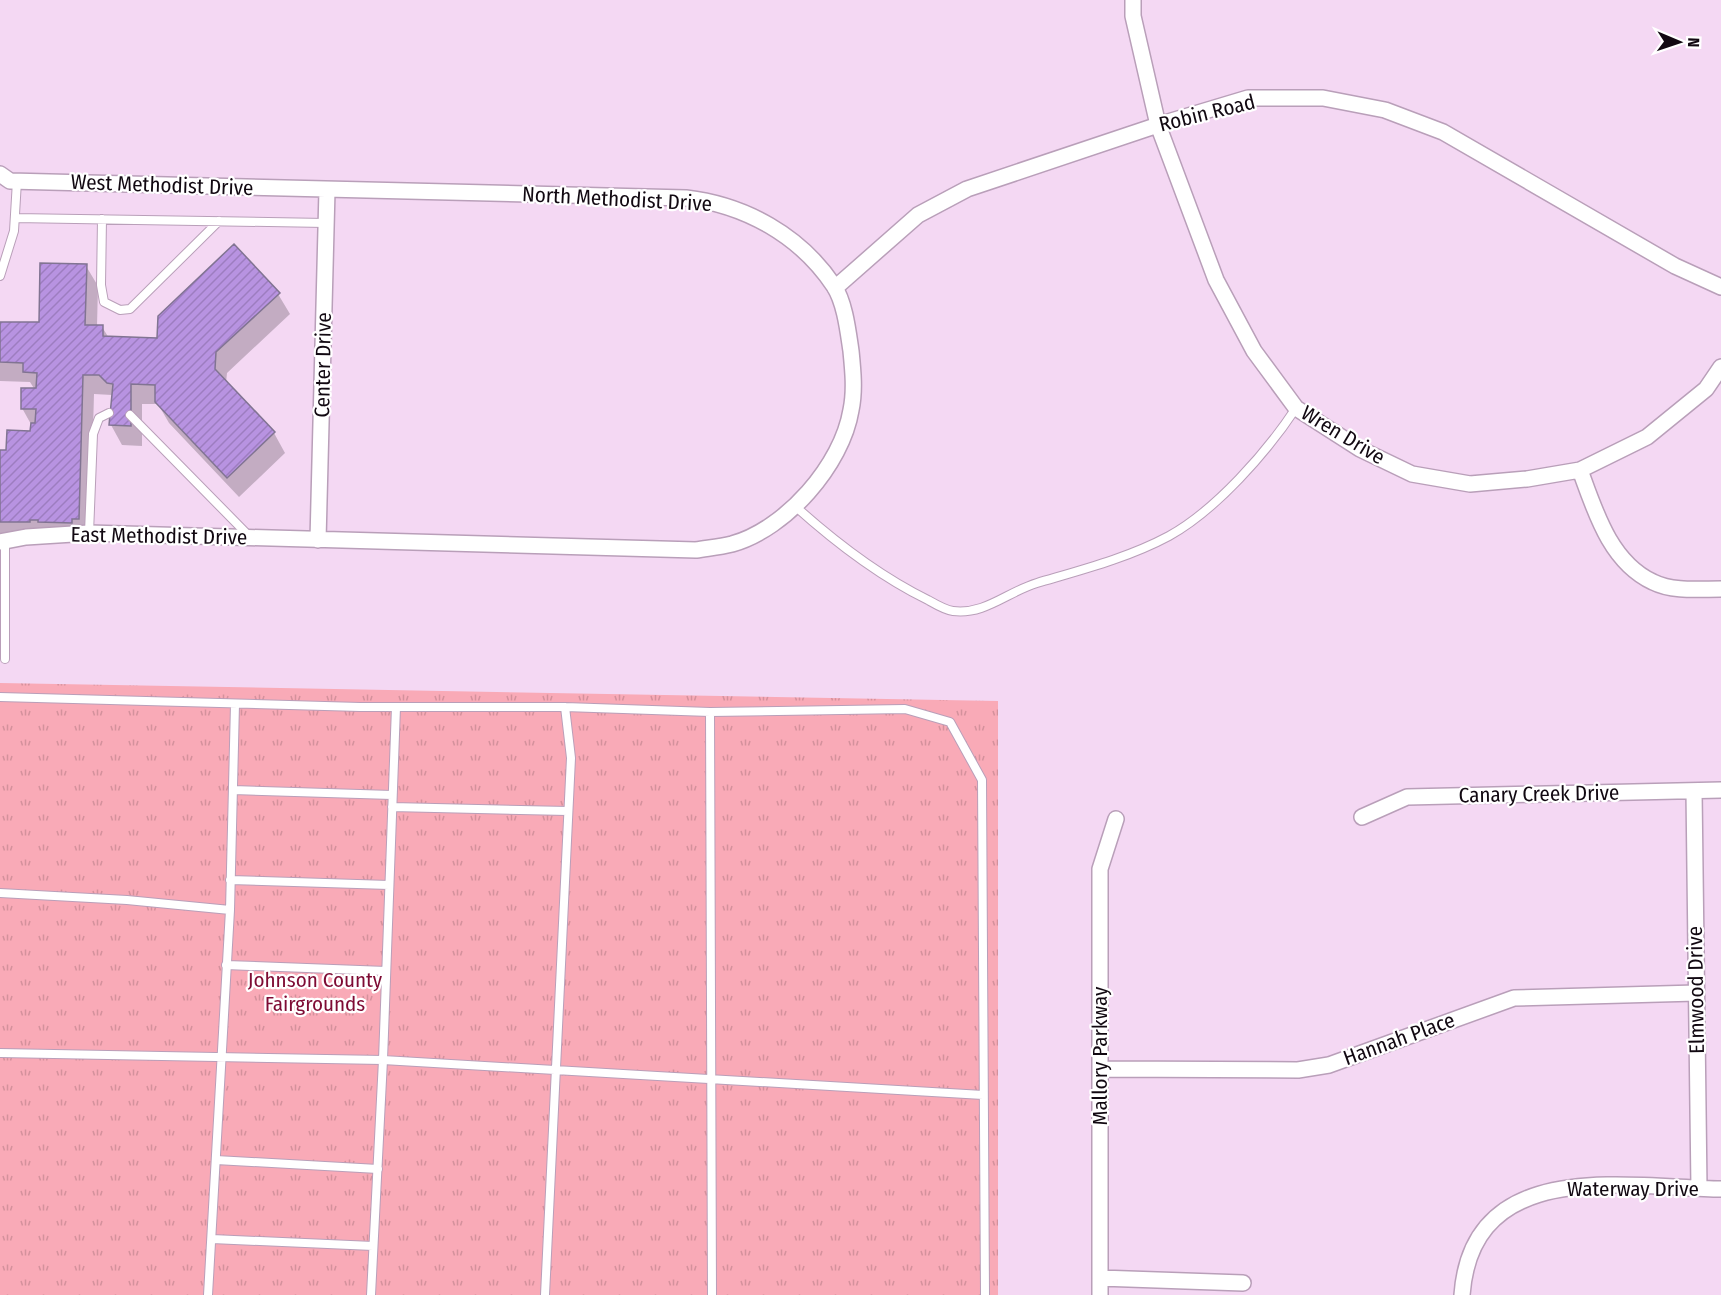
<svg xmlns="http://www.w3.org/2000/svg" width="1721" height="1295" viewBox="0 0 1721 1295" font-family="'Fira Sans Condensed',sans-serif">
	<style>
		.park { fill: url(#park-tufts) }
		.shadow { fill: #0003 }
		.building { fill: url(#building-hatch); stroke: #817492; stroke-width: 1.5 }
		.lines { fill: none; stroke-linecap: round; stroke-linejoin: round }
		.service-casing { stroke: #b99fb9; stroke-width: 10 }
		.minor-casing { stroke: #b99fb9; stroke-width: 18 }
		.service { stroke: #fff; stroke-width: 8 }
		.minor { stroke: #fff; stroke-width: 15 }
		.labels { text-anchor: middle; stroke-width: 4.5; stroke-linejoin: round; paint-order: stroke }
		.street-label { font-size: 21px; fill: #110811; stroke: #fff }
		.park-label { font-size: 21px; fill: #7e0b34; stroke: #fff }
	</style>
	<defs>
		<pattern id="park-tufts" width="24" height="20" patternUnits="userSpaceOnUse" patternTransform="scale(1.5)"><rect width="24" height="20" fill="#f9aab7"/><path d="M3 7l-1-3M5 7V3M7 7l1-3M15 17l-1-3M17 17v-4M19 17l1-3" fill="none" stroke="#d4919c"/></pattern>
		<pattern id="building-hatch" width="6" height="6" patternUnits="userSpaceOnUse" patternTransform="scale(1.5)"><rect width="6" height="6" fill="#b893e1"/><path d="M-1 1l2-2M0 6l6-6M5 7l2-2" fill="none" stroke="#9d7dc0"/></pattern>
	</defs>
	<rect width="100%" height="100%" fill="#f4d8f3"/>
	<path class="park" d="M0 683 998 701V1295H0Z"/>
	<path class="shadow" d="M86 266 98 286 97 326 102 327 109 338 158 339 278 294 290 314 227 373 226 383 274 433 285 453 239 497 169 423 158 404H142V446L122 445 111 425 112 395 94 394 90 539H83V543L41 539 0 542V452H7L32 432V426L22 408 35 390 30 382 0 381V323L40 324Z"/>
	<path class="building" d="M234 244 280 293 216 352 215 369 275 432 227 478 155 402V385L131 384V426L109 425 113 384 107 383 99 375H83L79 519H72V523L38 522V520H30V522H0V450H6L7 430 30 431 31 423H35L36 409H21V388H36L37 373 23 372V363L0 362V322H39L40 263 87 264 85 325H103V336L157 338 158 316Z"/>
	<g class="lines">
		<defs>
			<path id="service" d="M15 218 326 223
				M102 219 101 285 104 302 120 310 130 309 219 221
				M0 276 14 231 17 181
				M130 415 250 537
				M795 506C835 542 879 576 928 600 935 604 945 610 953 611 985 615 1007 592 1037 583 1081 570 1128 558 1169 536 1216 510 1267 452 1296 408
				M89 533 93 434 99 418 109 413
				M5 541V659
				M0 697 360 707H565L710 712 905 709 950 722 982 780 985 1295
				M710 712 712 1295
				M233 790 392 795
				M392 807 568 811
				M230 880 389 885
				M0 893 127 900 230 910
				M226 965 386 971
				M0 1053 383 1060 983 1095
				M216 1160 378 1169
				M212 1239 373 1246
				M208 1295 230 910 235 704
				M371 1295 383 1060 396 707
				M545 1295 571 758 565 707"/>
			<path id="minor" d="M1133 0V16L1158 125 1216 280 1254 351 1296 408 1360 449 1412 474 1470 484 1527 479 1580 470 1647 437 1706 389 1721 367
				M0 174 10 181 686 198C745 205 800 235 834 286 845 303 848 331 851 351 853 371 855 391 851 410 842 465 786 529 732 544 720 547 708 548 696 550L89 533 26 537 0 542
				M835 288 918 215 967 189 1158 125 1248 98H1323L1385 110 1443 132 1675 266 1721 287
				M1580 470C1595 511 1610 562 1653 582 1673 592 1699 589 1721 589
				M318 540 327 190
				M1694 791 1699 1188
				M1362 817 1407 797 1721 790
				M1100 1069 1298 1070 1329 1065 1514 998 1696 993
				M1100 1278 1243 1283
				M1100 1295V869L1116 819
				M1462 1295C1472 1157 1624 1187 1721 1189"/>
		</defs>
		<use href="#service" class="service-casing"/>
		<use href="#minor" class="minor-casing"/>
		<use href="#service" class="service"/>
		<use href="#minor" class="minor"/>
	</g>
	<g class="labels">
		<g class="street-label">
			<text transform="translate(1207 113) rotate(-14)" y="7">Robin Road</text>
			<text transform="translate(162 185) rotate(2)" y="7">West Methodist Drive</text>
			<text transform="translate(617 199) rotate(3)" y="7">North Methodist Drive</text>
			<text transform="translate(323 365) rotate(-89)" y="7">Center Drive</text>
			<text transform="translate(1343 435) rotate(31)" y="7">Wren Drive</text>
			<text transform="translate(159 536) rotate(1)" y="7">East Methodist Drive</text>
			<text transform="translate(1539 794) rotate(-1)" y="7">Canary Creek Drive</text>
			<text transform="translate(1696 990) rotate(-91)" y="7">Elmwood Drive</text>
			<text transform="translate(1399 1039) rotate(-20)" y="7">Hannah Place</text>
			<text transform="translate(1100 1056) rotate(-90)" y="7">Mallory Parkway</text>
			<text x="1633" y="1196">Waterway Drive</text>
		</g>
		<g class="park-label">
			<text x="315" y="987">Johnson County<tspan x="315" dy="24">Fairgrounds</tspan></text>
		</g>
	</g>
	<g transform="translate(1679 42) rotate(92)" stroke="#ffffff" stroke-width="4.5" paint-order="stroke">
	<path d="M0-4.5L10 22L0 15L-10 22Z" fill="#110811"/>
	<text y="-9" font-size="16" font-weight="bold" text-anchor="middle" fill="#110811">N</text>
	</g>
</svg>
